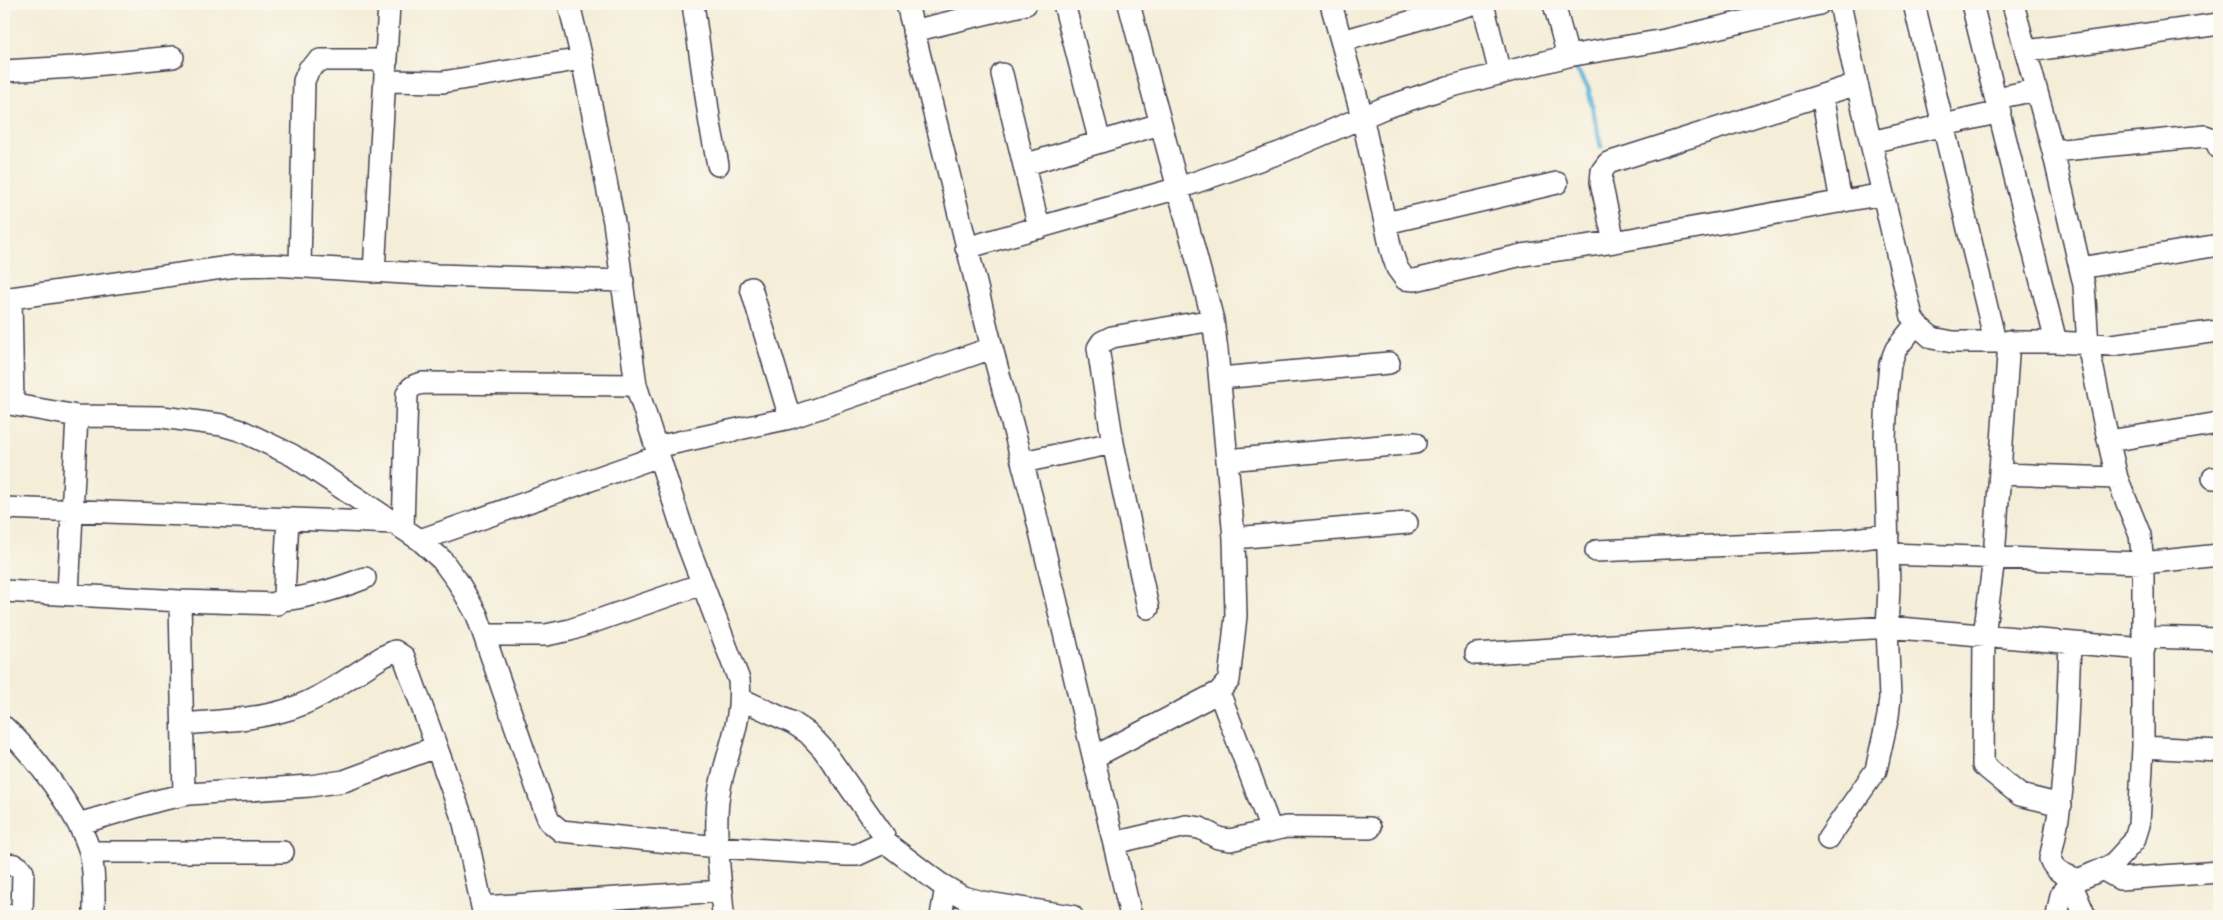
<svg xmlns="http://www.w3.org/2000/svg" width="2223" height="920" viewBox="0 0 2223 920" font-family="'Balsamiq Sans',sans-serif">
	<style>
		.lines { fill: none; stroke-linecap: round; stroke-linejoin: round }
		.stream { stroke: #57b0d4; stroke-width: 5 }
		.minor-casing { stroke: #424053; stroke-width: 24 }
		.minor { stroke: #fff; stroke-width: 21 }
	</style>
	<rect width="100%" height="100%" fill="#fbf7ec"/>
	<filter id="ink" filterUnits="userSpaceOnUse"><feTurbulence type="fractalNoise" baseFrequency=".02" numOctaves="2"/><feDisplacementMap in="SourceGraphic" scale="10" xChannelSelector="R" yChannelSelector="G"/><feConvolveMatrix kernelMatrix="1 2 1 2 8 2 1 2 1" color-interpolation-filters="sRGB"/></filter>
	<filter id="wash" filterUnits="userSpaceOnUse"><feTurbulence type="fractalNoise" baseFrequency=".0096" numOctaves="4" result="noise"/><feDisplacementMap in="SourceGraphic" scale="20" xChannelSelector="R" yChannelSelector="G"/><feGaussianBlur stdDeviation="1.12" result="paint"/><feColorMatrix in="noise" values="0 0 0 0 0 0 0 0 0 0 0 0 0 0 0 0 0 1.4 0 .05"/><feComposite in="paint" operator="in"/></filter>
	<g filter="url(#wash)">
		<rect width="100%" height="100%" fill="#f4edd8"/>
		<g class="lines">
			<path class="stream" d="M1571 61 1588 87 1601 147"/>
		</g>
	</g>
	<g filter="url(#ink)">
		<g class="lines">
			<defs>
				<path id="minor" d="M569 4 582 59 614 222 636 385 656 447 790 418 992 348
					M693 4 710 124 718 165
					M907 4 992 348 1034 506 1131 916
					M1064 4 1100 142
					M1331 4 1362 116 1391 250 1397 268 1405 279 1415 280 1522 255 1614 242 1883 194
					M1483 4 1500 74
					M1554 4 1568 56
					M1840 4 1857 84 1912 317 1916 324 1932 338 1953 342H2056L2111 345 2219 331
					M1914 4 1995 341
					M1972 4 2056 342
					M2013 4 2053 151 2084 285 2088 345 2103 417 2117 478 2140 535 2143 563V747L2139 825 2134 841 2112 865 2071 883 2061 895 2057 916
					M913 31 1026 4
					M1342 41 1473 4
					M2027 51 2219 24
					M4 71 74 67 173 57
					M1002 74 1039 228
					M386 81 443 82 582 59
					M1822 95 1841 202
					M1997 98 2035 90
					M1871 142 2000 112
					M2053 151 2205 136 2215 140 2219 148
					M1024 165 1160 124
					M1386 223 1557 183
					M1614 242 1601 182 1602 171 1608 163 1857 84
					M966 248 1182 187 1282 152 1384 108 1448 87 1568 56 1665 40 1819 4
					M300 266 304 81 309 69 320 60H387
					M2080 268 2219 245
					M374 272 389 4
					M751 288 790 418
					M11 298 13 404
					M4 299 236 266 274 265 437 275 623 281
					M2009 341 1994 558 1984 636 1983 765 2020 795 2061 805
					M1220 378 1389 363
					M4 403 77 416 68 593
					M77 416 162 417 222 425 242 431 292 455 420 540 442 560 458 582 477 615 542 803 549 821 561 831 718 847 845 855H857L885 842
					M2109 441 2219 423
					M656 447 687 543 739 680C743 725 726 751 719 793 713 833 721 876 723 916
					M1227 460 1415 443
					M1023 462 1113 443
					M2000 474 2117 478
					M2213 478H2219
					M4 508 395 523
					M403 528 407 394C410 387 415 384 424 383L636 385
					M1234 538 1407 523
					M420 540 659 456
					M1596 551 1846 540 1888 535
					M1888 554 2143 563 2219 555
					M4 591 180 601 277 604 284 595 288 519
					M282 600C311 597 337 589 365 578
					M180 601 184 795
					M1148 608 1113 443 1098 348 1102 342 1112 337 1213 320
					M484 635H546L570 630 702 584
					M2144 637 2219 639
					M2070 644C2067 716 2067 788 2050 859 2055 873 2067 875 2079 880
					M1476 654 1887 627 2144 649
					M1219 692 1271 830
					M741 699 793 723 808 733 823 749 884 836 885 842 939 883 963 897 982 902 1072 916
					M184 724C216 721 251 720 283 711 320 701 352 675 384 656L395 651 404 657 464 823 484 916
					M4 727C33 753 79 814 90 852 95 872 94 895 94 916
					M2143 747 2219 751
					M1094 757 1219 692 1229 680 1236 616 1234 538 1217 350 1213 320 1129 4
					M78 824 160 800 189 794 310 786 344 781 436 747
					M1828 839 1876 770 1888 716 1890 698 1887 627 1889 588 1885 439 1887 395 1890 364 1896 349 1916 324
					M1114 843 1186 826 1200 828 1218 838 1230 840 1286 827 1370 828
					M90 852H283
					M4 865C13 864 18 864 23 872L22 913 6 916
					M2102 869 2120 879 2219 872
					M2071 883 2085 916
					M482 907 722 891
					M941 916 946 887"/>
			</defs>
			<use href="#minor" class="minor-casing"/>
			<use href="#minor" class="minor"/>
		</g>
	</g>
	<rect width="2223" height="920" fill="none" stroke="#fbf7ec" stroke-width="20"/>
</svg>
